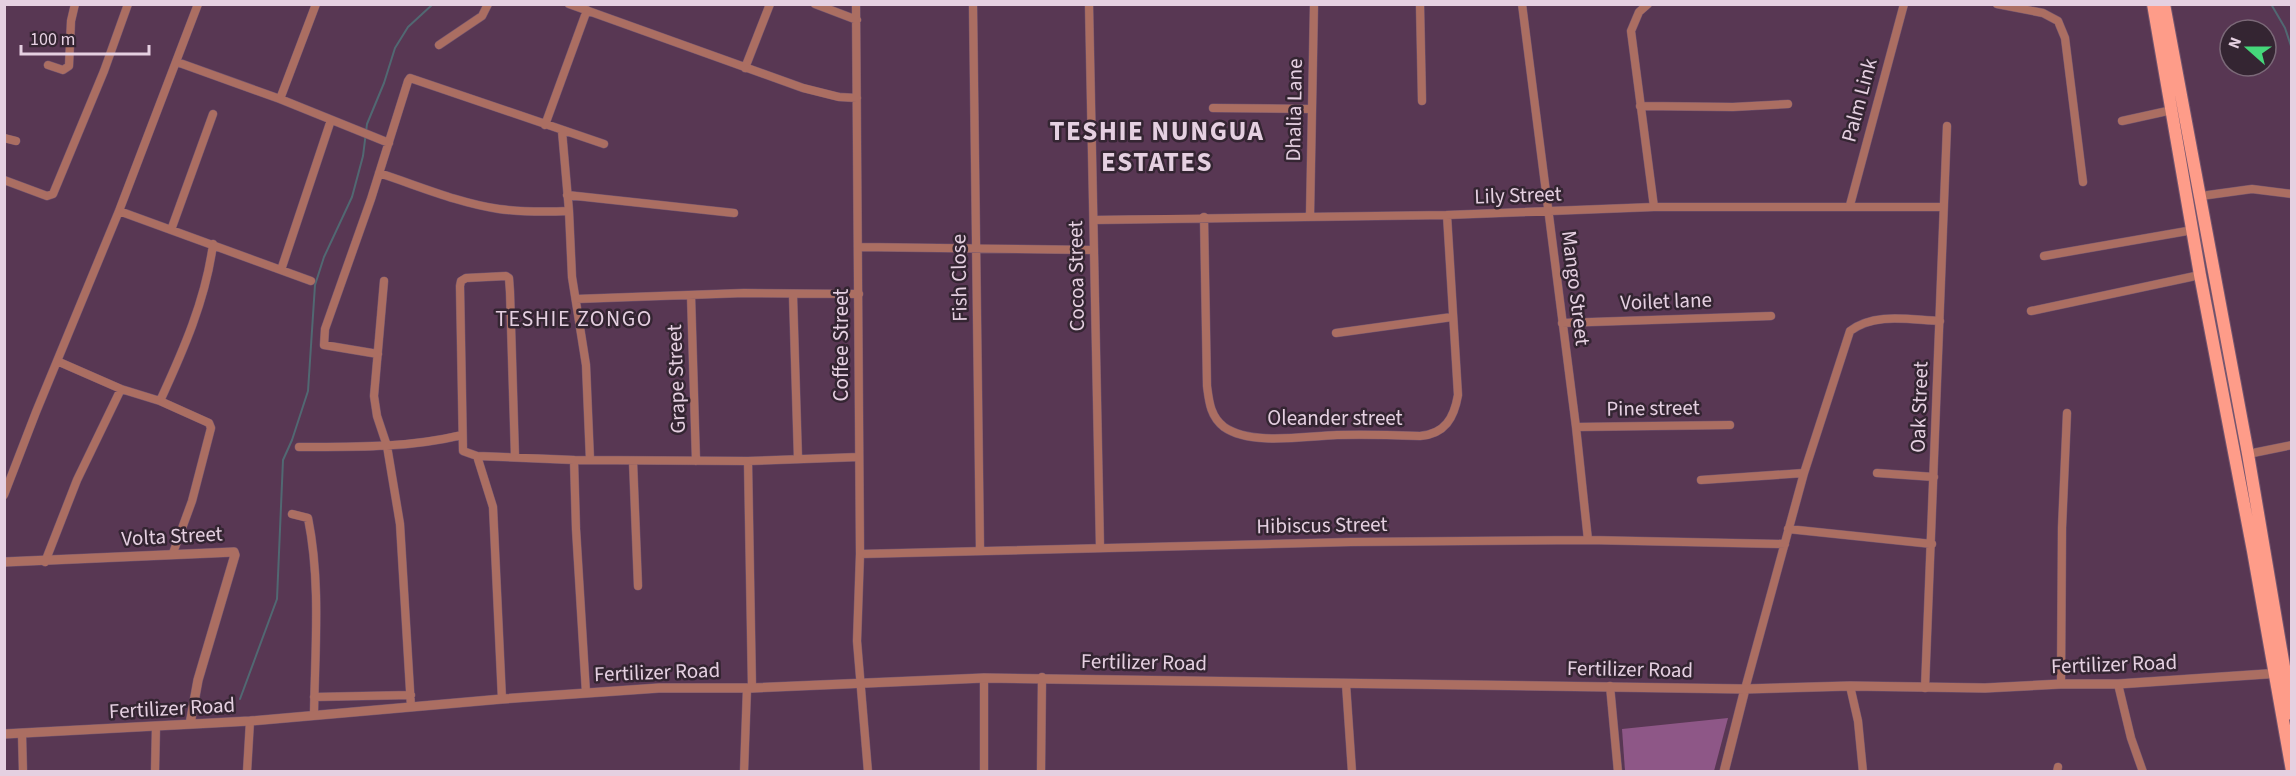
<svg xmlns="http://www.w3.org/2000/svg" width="2296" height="776" viewBox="0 0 2296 776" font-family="'Source Sans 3',sans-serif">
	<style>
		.green { fill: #8e5787 }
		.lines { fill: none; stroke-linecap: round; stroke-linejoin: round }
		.stream { stroke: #516872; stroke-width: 2 }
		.minor-casing { stroke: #74566f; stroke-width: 9 }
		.tertiary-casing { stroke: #74566f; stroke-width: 10 }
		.primary-casing { stroke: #74566f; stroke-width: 14 }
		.minor { stroke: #ab6e62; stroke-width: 8 }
		.tertiary { stroke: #ab6e62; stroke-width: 9 }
		.primary { stroke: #fe9c89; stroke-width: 12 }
		.labels { text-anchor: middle; stroke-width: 5; stroke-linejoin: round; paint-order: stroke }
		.street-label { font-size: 21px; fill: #e5d0e1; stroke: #342532 }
		.neighbourhood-label { font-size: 22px; letter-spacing: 1.5px; fill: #e5d0e1; stroke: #342532 }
		.district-label { font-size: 27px; font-weight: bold; letter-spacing: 1.5px; fill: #e5d0e1; stroke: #342532 }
	</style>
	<rect width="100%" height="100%" fill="#583753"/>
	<path class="green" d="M1728 718 1714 771H1625L1622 729Z"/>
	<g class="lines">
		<path class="stream" d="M2271 4 2285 28 2292 49
			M240 699 277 599 283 460 292 440 308 391 315 285 324 257 352 197 363 156 367 124 384 83 395 48 408 27 433 4"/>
		<defs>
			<path id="minor" d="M569 4 803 88 839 97 857 98
				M815 4 857 20
				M856 4 860 554 857 641 868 772
				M973 4 980 551
				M1089 4 1100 548
				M1420 4 1422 101
				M1522 4 1576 427 1588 540
				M1648 4 1639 12 1631 31 1654 207
				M1997 4 2043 13 2058 21 2065 38 2083 182
				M439 45 482 16 488 4
				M177 62 280 99 389 143
				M48 65 63 70 69 66 71 21 75 4
				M745 68 770 4
				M280 99 316 4
				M1640 106 1733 107 1788 104
				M1213 108 1311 109
				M2122 121 2172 110
				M545 125 587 10
				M562 131 569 211 572 277 586 365 590 460
				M4 138 16 141
				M379 173C419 186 458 203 499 209 522 212 546 212 569 211
				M4 180 47 196 53 194 104 71 128 4
				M567 195 734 213
				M2201 196 2252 189 2292 194
				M1850 205 1904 4
				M119 211 311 281
				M1310 216 1314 4
				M1204 217 1207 386C1209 401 1210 416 1224 427 1251 446 1305 436 1337 435 1365 434 1393 435 1420 436 1445 434 1454 418 1458 395L1447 215
				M1094 220 1447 215 1654 207H1943
				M171 230 213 114
				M859 247 1094 250
				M2044 256 2193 230
				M281 270 331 120
				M384 281 374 396 377 416 387 446 400 524 411 707
				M691 295 696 461
				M793 295 798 459
				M576 299 744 293 859 294
				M2031 311 2200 275
				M1562 323 1771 316
				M1336 333 1452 317
				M378 354 324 345 325 329 371 199 408 81 410 78 604 144
				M57 361 121 389 160 401 209 423 211 428 192 501 173 553
				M160 401C183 351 206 299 213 244
				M1576 427 1730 425
				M299 447C354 447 408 448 462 435
				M2248 454 2292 445
				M477 456 463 451 460 286 461 281 466 278 506 276 509 278 510 292 515 457
				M633 461 638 586
				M1877 473 1934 477
				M1701 480 1804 473
				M4 495 36 412 119 211 198 4
				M292 514 308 518C321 582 315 649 314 714
				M1788 529 1932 544
				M860 554 1351 542 1588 540 1785 544
				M45 562 77 480 121 389
				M1346 684 1352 772
				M2061 684 2062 528 2067 413
				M2118 684 2131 738 2143 772
				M1610 686 1618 772
				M1850 686 1858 721 1863 772
				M752 688 748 461 859 457
				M1925 688 1947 126
				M1745 689 1804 473 1850 331C1875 312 1910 320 1940 321
				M586 693 576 529 574 460 748 461
				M314 697 411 695
				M502 699 493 507 477 456 574 460
				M22 734 23 772
				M155 772 156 726
				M247 772 250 721
				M744 772 747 688
				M984 772V678
				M1041 772 1042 677
				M2057 772 2058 767"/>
			<path id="tertiary" d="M4 562 234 552 235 555 198 680 190 724
				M4 734 250 721 502 699 659 688H752L984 678 1745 689 1850 686 1985 688 2061 684H2118L2281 673
				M1724 772 1745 689"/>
			<path id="primary" d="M2153 4 2200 275 2253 551 2292 771
				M2164 4 2248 454 2292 714"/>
		</defs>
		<use href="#minor" class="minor-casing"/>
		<use href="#tertiary" class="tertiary-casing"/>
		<use href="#primary" class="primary-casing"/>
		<use href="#minor" class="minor"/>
		<use href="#tertiary" class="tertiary"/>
		<use href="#primary" class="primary"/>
	</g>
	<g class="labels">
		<g class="street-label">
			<text transform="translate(1859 100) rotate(-75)" y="7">Palm Link</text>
			<text transform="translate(1294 110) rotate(-89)" y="7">Dhalia Lane</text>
			<text transform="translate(1518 195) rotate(-2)" y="7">Lily Street</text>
			<text transform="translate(1076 276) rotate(-91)" y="7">Cocoa Street</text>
			<text transform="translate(959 278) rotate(-91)" y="7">Fish Close</text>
			<text transform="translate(1576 288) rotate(83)" y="7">Mango Street</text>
			<text transform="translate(1666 301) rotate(-2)" y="7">Voilet lane</text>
			<text transform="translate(841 345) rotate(-90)" y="7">Coffee Street</text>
			<text transform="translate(676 379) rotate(-92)" y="7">Grape Street</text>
			<text transform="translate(1919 407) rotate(-88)" y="7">Oak Street</text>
			<text transform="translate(1653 408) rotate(-1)" y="7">Pine street</text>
			<text x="1335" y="425">Oleander street</text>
			<text transform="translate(1322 525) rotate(-1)" y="7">Hibiscus Street</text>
			<text transform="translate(172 536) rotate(-3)" y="7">Volta Street</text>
			<text transform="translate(1144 662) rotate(1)" y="7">Fertilizer Road</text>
			<text transform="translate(2114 664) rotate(-2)" y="7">Fertilizer Road</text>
			<text transform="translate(1630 669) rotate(1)" y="7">Fertilizer Road</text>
			<text transform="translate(657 672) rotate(-2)" y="7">Fertilizer Road</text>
			<text transform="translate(172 708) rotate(-3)" y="7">Fertilizer Road</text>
		</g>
		<g class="neighbourhood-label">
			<text x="574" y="326">TESHIE ZONGO</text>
		</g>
		<g class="district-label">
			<text x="1157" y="140">TESHIE NUNGUA<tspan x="1157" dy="31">ESTATES</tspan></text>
		</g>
	</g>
	<rect width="2296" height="776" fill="none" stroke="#e5d0e1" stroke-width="12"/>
	<g transform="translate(2248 48) rotate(291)"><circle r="28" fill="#342532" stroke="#7b6978" stroke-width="1.5"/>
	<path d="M0-4.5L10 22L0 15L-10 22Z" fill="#45d77a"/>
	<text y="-9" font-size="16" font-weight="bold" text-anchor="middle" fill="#e5d0e1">N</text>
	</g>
	<path d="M21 45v9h128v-9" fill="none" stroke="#e5d0e1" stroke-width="3"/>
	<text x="30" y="45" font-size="18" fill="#e5d0e1" stroke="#342532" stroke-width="4.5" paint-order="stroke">100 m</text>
</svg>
